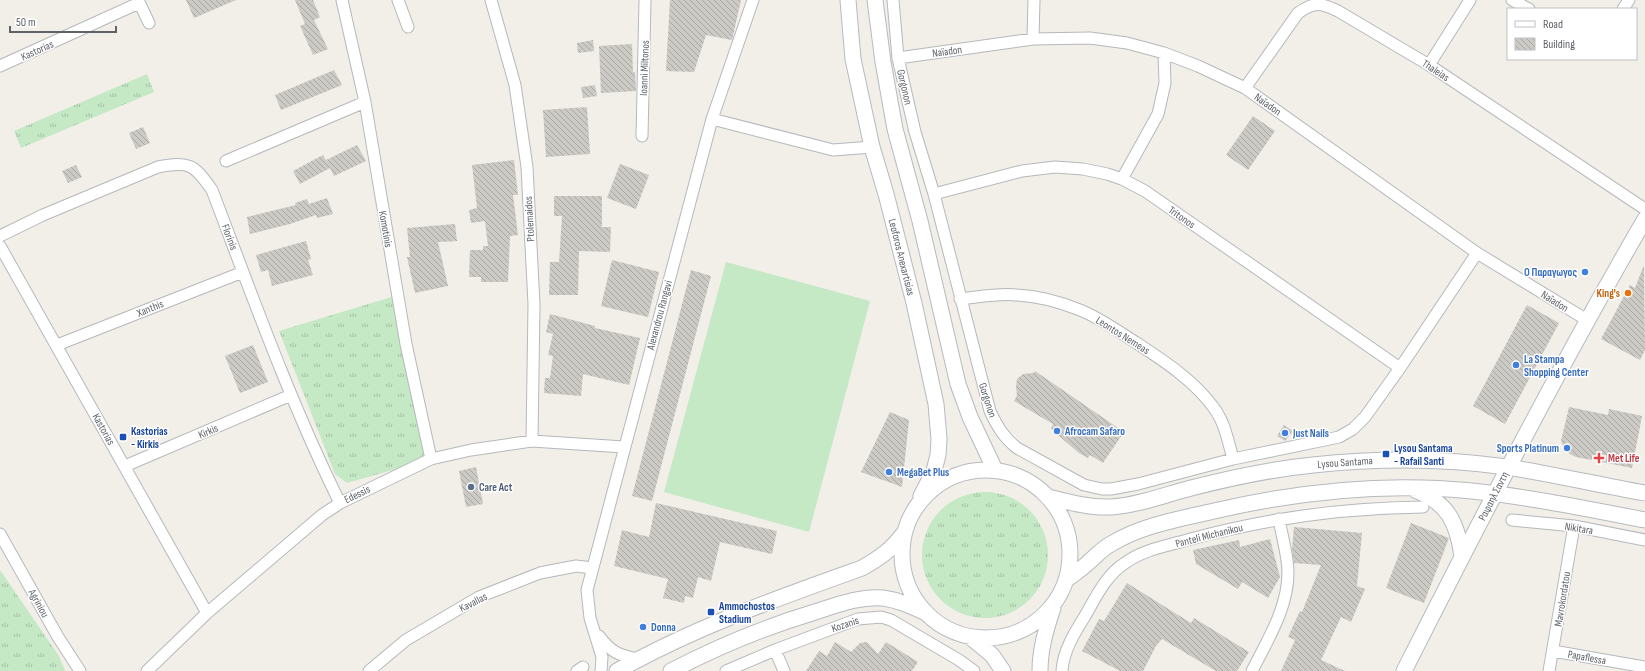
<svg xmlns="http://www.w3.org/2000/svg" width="1645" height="671" viewBox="0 0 1645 671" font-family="'Sofia Sans Condensed',sans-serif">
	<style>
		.grass { fill: url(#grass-tufts) }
		.garden { fill: #c5e8c5 }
		.building { fill: url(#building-back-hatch) }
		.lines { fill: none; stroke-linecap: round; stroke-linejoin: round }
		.street-casing { stroke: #b5b8bc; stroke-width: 13 }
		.secondary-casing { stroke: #b6babf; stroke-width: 17 }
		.street { stroke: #fff; stroke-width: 11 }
		.secondary { stroke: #fff; stroke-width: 15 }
		.shop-dot { fill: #3f7fe0; stroke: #fff; stroke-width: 1.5 }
		.food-dot { fill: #e8710a; stroke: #fff; stroke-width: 1.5 }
		.transit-dot { fill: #1a4fb4; stroke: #fff; stroke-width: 1.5 }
		.health-dot { fill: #e0444e; stroke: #fff; stroke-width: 1.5 }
		.service-dot { fill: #5c6f8a; stroke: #fff; stroke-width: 1.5 }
		.labels { text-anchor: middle; stroke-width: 3; stroke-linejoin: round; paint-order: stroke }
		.street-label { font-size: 11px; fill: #5f6368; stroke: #fff }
		.shop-label { font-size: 11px; font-weight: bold; fill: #366cbe; stroke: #fff; text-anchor: start }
		.food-label { font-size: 11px; font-weight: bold; fill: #c56008; stroke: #fff; text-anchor: end }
		.transit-label { font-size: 11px; font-weight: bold; fill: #164399; stroke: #fff; text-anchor: start }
		.health-label { font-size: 11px; font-weight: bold; fill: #be3a42; stroke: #fff; text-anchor: start }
		.service-label { font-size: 11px; font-weight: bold; fill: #4e5e75; stroke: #fff; text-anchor: start }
	</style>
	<defs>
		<pattern id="grass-tufts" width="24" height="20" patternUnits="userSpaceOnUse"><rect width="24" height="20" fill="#c5e8c5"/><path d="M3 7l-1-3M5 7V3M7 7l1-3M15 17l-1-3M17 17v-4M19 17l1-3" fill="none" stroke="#a3c0a4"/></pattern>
		<pattern id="building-back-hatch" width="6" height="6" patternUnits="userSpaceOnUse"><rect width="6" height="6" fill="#cccac5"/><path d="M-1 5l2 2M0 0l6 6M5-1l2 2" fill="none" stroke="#a9a8a4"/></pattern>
	</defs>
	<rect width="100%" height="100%" fill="#f1efe8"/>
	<path class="grass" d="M147 74 154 92 21 148 14 131Z
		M398 295 431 459 347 483 335 474 279 331Z
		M922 555a63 63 0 1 1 126 0a63 63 0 1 1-126 0Z
		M0 570 59 656 65 671H0Z"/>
	<path class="garden" d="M726 262 870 301 809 532 664 492Z"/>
	<path class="building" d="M186 0H236L194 18Z
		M295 0H313L320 17 314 20 328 49 313 55 300 26 305 24Z
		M670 0H741L732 40 706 35 694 72 666 71Z
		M593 40 594 51 578 53 577 43Z
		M632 44 633 72H635L636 91 601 93 599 46Z
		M334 70 342 85 281 110 275 95Z
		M595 85 597 96 583 98 581 87Z
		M587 107 590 154 546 157 543 110Z
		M1253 116 1275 131 1248 170 1226 155Z
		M143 127 150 143 136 149 129 133Z
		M357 145 366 161 334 176 326 160Z
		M323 155 330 168 300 184 293 171Z
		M514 160 518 195H513L518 235 510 236 508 282H481V277H469L470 250H483V246H488L485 221 471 223 469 210 477 208 472 165Z
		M620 164 649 175 636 209 607 198Z
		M76 165 82 177 68 183 62 171Z
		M554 196H602V227H611L610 252 579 251 578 295H549L550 262H559L562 216H554Z
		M327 198 333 214 317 218 316 215 290 224 250 234 247 217 296 205 295 203 307 199 309 204Z
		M455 224 457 241 438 242 448 286 415 293 407 257H410L407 228Z
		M306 241 311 259 308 260 313 275 272 286 268 270 261 272 256 255Z
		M612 260 659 272 648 317 601 306Z
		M1644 265 1645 350 1640 360 1601 339 1630 285 1635 288Z
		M691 270 711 276 652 501 632 496Z
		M1527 305 1559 323 1505 424 1473 406Z
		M550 314 595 326V328L640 338 629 385 583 374 581 396 544 393 545 378H550L553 356 548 355 553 334 546 332Z
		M253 345 268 382 240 393 225 356Z
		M1035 371 1124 432 1103 463 1090 455 1088 458 1079 453 1051 429 1053 424 1014 401 1017 395 1016 387 1017 379 1023 374 1033 373Z
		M1569 407 1608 415 1609 409 1642 416 1632 468 1576 457 1570 454 1563 446 1561 441Z
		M890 412 909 420 902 487 861 472Z
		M1284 425 1293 431 1285 441 1277 436Z
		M476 467 483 504 466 507 459 471Z
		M656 503 777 531 772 554 720 542 711 581 698 577 693 598 685 596 684 603 663 598 668 579 614 566 622 530 649 537Z
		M1411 523 1449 538 1424 603 1386 588Z
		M1294 527 1362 533 1357 586 1365 589 1351 622 1341 617 1321 660 1345 671H1281L1295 640 1288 637 1300 611 1302 612 1321 565 1294 563 1292 550Z
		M1270 539 1280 577 1268 598 1242 582 1238 589 1196 564 1193 550 1239 540 1240 547Z
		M1127 583 1191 623 1194 618 1249 652 1237 671H1216L1162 639 1156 646 1143 671H1120L1082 651 1099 619 1104 621Z
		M835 642 851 652 860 643 867 642 878 654 886 642 918 662 912 671H806L819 651 827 656Z"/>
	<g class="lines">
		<defs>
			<path id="street" d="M138 0 149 23
				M342 0 365 102 406 344 431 459
				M398 0 408 27
				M491 0 515 85 527 167 534 304 532 441
				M893 0 898 58 915 132 934 194 990 411C997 426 1004 438 1017 448L1084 485 1102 489H1111L1138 484 1233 459 1339 437 1353 429 1365 417 1400 368 1477 253
				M1512 0 1529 9
				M1623 9 1629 0
				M1033 39 1034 0
				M898 58 1033 39 1090 38 1127 43 1164 53 1198 66 1245 88 1477 253 1587 320
				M1429 65 1470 0
				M0 66 139 3
				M1245 88 1298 13C1315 1 1321 3 1338 11L1429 65 1645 209
				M712 119 833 150 872 147
				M642 136 645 0
				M226 161 365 102
				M1122 179 1158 114 1165 83 1164 53
				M934 194 1022 171 1055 167 1083 169 1107 174 1122 179 1145 191 1400 368
				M0 236 43 215 158 167C189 161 194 164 212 190 252 295 290 402 340 503
				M0 246 207 613
				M960 299C979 297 998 293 1017 295 1038 296 1060 302 1080 310 1098 317 1115 329 1132 340 1161 359 1193 379 1214 408 1225 423 1228 441 1233 459
				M57 345 243 272
				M125 466 291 395
				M1512 520 1574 526 1645 540
				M0 534 58 637 80 671
				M599 636C611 652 618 655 637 659
				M775 650 784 671
				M1553 651 1645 667
				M147 671 207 613 322 515 340 503 431 459 471 450 532 441 624 447
				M369 671 406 640 479 597 540 573 576 566 592 568
				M577 671 583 667
				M601 671 602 657 590 618 587 590 712 119 753 0
				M726 671 775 650 858 619 881 617 891 620 959 660 974 671
				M1062 671C1063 651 1075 632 1085 616 1096 597 1106 575 1125 563 1143 550 1166 546 1187 540 1266 518 1341 508 1423 507
				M1252 671C1267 641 1288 608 1288 573 1288 555 1282 537 1279 519
				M1549 671 1574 526"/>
			<path id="secondary" d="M848 0 853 59 872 147 886 194 914 303 936 404 939 439 938 455 934 471 921 496
				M875 0 883 62 895 129 920 221 958 384 970 417 995 470
				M902 554a84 84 0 1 1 168 0a84 84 0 1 1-168 0Z
				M1415 490C1448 503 1457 522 1462 556
				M1048 497C1068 502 1090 508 1111 507 1139 505 1164 495 1191 488 1230 478 1272 469 1313 465 1378 458 1443 458 1507 467 1553 474 1599 485 1645 493
				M1066 580C1074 574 1083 568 1090 561 1097 555 1103 548 1111 544 1142 525 1180 519 1214 511 1300 491 1384 482 1472 491 1530 497 1588 509 1645 520
				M970 637 992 655 1003 671
				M617 671C695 627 778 598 862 568 881 557 890 551 904 533
				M671 671C717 647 765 627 815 612 837 605 860 596 883 598 898 600 911 606 924 612
				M1040 671C1040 649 1046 629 1053 608
				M1404 671C1481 519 1559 367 1645 219"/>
		</defs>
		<use href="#street" class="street-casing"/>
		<use href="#secondary" class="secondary-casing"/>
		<use href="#street" class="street"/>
		<use href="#secondary" class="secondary"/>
	</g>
	<g class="shop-dot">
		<circle cx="1585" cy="272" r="4"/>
		<circle cx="1516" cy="365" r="4"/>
		<circle cx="1057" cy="431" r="4"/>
		<circle cx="1285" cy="433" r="4"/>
		<circle cx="1567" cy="448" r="4"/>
		<circle cx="889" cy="472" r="4"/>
		<circle cx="643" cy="627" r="4"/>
	</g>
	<circle class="food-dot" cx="1628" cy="293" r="4"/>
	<g class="transit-dot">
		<rect x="119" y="433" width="8" height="8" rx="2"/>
		<rect x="1382" y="450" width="8" height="8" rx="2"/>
		<rect x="707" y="608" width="8" height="8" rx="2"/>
	</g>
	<path class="health-dot" d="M1597 452h4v4h4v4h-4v4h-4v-4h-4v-4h4z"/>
	<circle class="service-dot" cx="471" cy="487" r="4"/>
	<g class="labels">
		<g class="street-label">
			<text transform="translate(37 50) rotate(-24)" y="4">Kastorias</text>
			<text transform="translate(947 51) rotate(-8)" y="4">Naïadon</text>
			<text transform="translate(644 68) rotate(-88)" y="4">Ioanni Miltonos</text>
			<text transform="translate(1436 70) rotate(33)" y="4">Thaleias</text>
			<text transform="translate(905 87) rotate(77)" y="4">Gorgonon</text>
			<text transform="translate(1268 104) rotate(35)" y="4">Naïadon</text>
			<text transform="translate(1182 217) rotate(35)" y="4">Tritonos</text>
			<text transform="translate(529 219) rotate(-93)" y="4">Ptolemaidos</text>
			<text transform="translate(386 229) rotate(80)" y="4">Komotinis</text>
			<text transform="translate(230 237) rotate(69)" y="4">Florinis</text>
			<text transform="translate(902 257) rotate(76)" y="4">Leoforos Anexartisias</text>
			<text transform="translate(1555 301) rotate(32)" y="4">Naïadon</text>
			<text transform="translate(150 308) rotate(-22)" y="4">Xanthis</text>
			<text transform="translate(659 315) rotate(-75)" y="4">Alexandrou Rangavi</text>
			<text transform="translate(1123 335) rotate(32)" y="4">Leontos Nemeas</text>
			<text transform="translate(988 400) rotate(72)" y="4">Gorgonon</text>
			<text transform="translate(104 429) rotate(61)" y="4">Kastorias</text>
			<text transform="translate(208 431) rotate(-23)" y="4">Kirkis</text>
			<text transform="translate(1345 462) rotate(-4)" y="4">Lysou Santama</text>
			<text transform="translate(357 494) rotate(-26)" y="4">Edessis</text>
			<text transform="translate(1493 496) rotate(-63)" y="4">Ραφαηλ Σαντη</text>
			<text transform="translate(1579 528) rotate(9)" y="4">Nikitara</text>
			<text transform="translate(1209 535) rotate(-14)" y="4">Panteli Michanikou</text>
			<text transform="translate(1562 599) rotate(-81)" y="4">Mavrokordatou</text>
			<text transform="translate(473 602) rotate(-27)" y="4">Kavallas</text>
			<text transform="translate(39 603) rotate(61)" y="4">Agriniou</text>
			<text transform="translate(845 624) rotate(-19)" y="4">Kozanis</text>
			<text transform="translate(1587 657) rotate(10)" y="4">Papaflessa</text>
		</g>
		<g class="shop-label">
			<text x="1577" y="276" text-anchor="end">Ο Παραγωγος</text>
			<text x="1524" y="363">La Stampa<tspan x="1524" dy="13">Shopping Center</tspan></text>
			<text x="1065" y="435">Afrocam Safaro</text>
			<text x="1293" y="437">Just Nails</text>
			<text x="1559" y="452" text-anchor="end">Sports Platinum</text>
			<text x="897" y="476">MegaBet Plus</text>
			<text x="651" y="631">Donna</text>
		</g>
		<g class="food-label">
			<text x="1620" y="297">King's</text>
		</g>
		<g class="transit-label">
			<text x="131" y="435">Kastorias<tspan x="131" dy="13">- Kirkis</tspan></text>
			<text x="1394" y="452">Lysou Santama<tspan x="1394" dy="13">- Rafail Santi</tspan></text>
			<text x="719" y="610">Ammochostos<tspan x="719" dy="13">Stadium</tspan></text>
		</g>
		<g class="health-label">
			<text x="1608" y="462">Met Life</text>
		</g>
		<g class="service-label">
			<text x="479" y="491">Care Act</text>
		</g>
	</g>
	<rect x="1507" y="8" width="130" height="52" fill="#ffffff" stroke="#bfc1c3"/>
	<rect x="1515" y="21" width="20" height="6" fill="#ffffff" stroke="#bfc1c3"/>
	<text x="1543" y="28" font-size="12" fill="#5f6368">Road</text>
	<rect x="1515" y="38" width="20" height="12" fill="url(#building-back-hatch)" stroke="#bfc1c3"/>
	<text x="1543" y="48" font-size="12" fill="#5f6368">Building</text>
	<path d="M10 26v6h106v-6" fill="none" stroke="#5f6368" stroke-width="2"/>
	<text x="16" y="26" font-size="12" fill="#5f6368" stroke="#ffffff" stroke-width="3" paint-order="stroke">50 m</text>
</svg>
